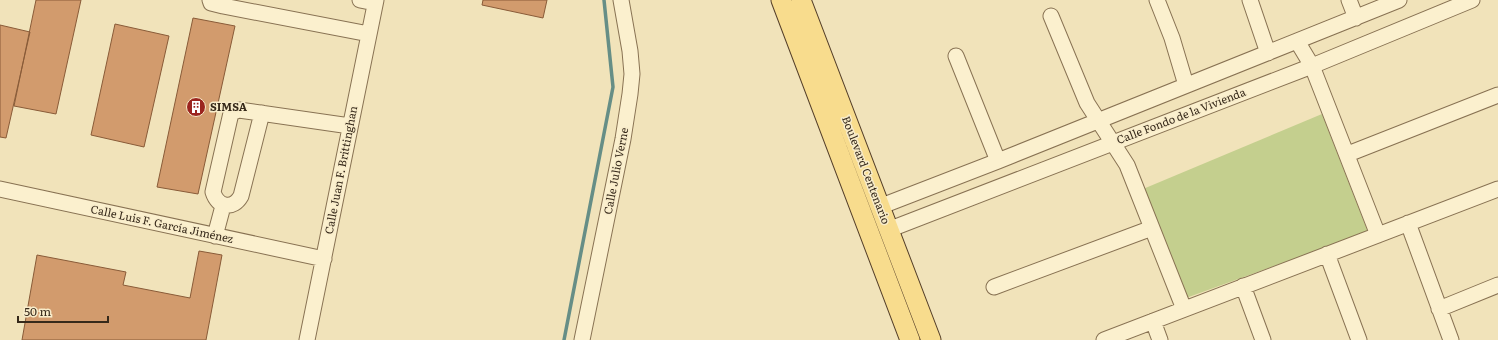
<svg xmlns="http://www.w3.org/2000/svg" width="1498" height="340" viewBox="0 0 1498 340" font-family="Literata,serif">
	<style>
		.green { fill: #c4cf8e }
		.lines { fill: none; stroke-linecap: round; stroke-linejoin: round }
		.stream { stroke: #668e86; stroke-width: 3.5 }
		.building { fill: #d29b6d; stroke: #895b38 }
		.minor-casing { stroke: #887253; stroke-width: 17 }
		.major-casing { stroke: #553f29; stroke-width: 21 }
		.minor { stroke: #fbf0ce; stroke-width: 15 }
		.major { stroke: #f8dc8d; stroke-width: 19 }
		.labels { text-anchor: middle; stroke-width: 3; stroke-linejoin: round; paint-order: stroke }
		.poi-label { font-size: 11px; font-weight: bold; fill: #36291a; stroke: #f8ecca; text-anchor: start }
		.street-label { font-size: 11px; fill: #36291a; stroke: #f8ecca }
	</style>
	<rect width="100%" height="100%" fill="#f1e3ba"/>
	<path class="green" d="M1322 114 1368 232 1186 298 1143 189Z"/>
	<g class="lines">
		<path class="stream" d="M564 340 613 87 604 0"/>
	</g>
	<path class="building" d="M36 0H81L56 114 14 106Z
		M483 0H547L543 18 482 5Z
		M193 18 235 26 198 194 157 187Z
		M115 24 169 36 144 147 91 135Z
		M0 25 30 32 6 138 0 137Z
		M199 251 222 255 206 340H22L37 255 126 272 123 285 190 298Z"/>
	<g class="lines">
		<defs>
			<path id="minor" d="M210 0 211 3 223 6 369 34
				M360 0 375 3
				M1157 0 1172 38 1186 85
				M1250 0 1268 53
				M1349 0 1356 18
				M1051 16 1087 103 1127 165 1184 309
				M1297 41 1312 66 1378 235
				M956 56 998 161
				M262 113 241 196C233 210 218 208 213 192L231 113 239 110 350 126
				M1348 154 1498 95
				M0 189 324 259
				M879 207 998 161 1399 0
				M1408 223 1451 340
				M888 230 1312 66 1472 0
				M215 236 223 206
				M1327 254 1359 340
				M1243 286 1263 340
				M994 287 1152 228
				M1439 309 1498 285
				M1153 321 1160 340
				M307 340 376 0
				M582 340 623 139 630 94 632 74 630 51 621 0
				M1104 340 1498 189"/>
			<path id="major" d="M781 0 910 340
				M801 0 931 340"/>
		</defs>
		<use href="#minor" class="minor-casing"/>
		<use href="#major" class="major-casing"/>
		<use href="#minor" class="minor"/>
		<use href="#major" class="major"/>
	</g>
	<defs>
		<symbol id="building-disc" viewBox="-11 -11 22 22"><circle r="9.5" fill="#9b241f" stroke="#f8ecca"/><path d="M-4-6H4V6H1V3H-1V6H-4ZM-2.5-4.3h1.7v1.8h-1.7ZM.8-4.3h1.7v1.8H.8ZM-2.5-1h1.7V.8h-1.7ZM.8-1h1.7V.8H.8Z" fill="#fff"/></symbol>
	</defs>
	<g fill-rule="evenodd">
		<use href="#building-disc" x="185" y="96" width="22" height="22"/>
	</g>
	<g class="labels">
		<g class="poi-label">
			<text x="210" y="111">SIMSA</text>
		</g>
		<g class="street-label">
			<text transform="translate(1181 116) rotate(-21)" y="4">Calle Fondo de la Vivienda</text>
			<text transform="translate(341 170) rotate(-79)" y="4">Calle Juan F. Brittinghan</text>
			<text transform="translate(866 170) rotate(69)" y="4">Boulevard Centenario</text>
			<text transform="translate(616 171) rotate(-79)" y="4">Calle Julio Verne</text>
			<text transform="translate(162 224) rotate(12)" y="4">Calle Luis F. García Jiménez</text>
		</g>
	</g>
	<path d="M18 316v6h90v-6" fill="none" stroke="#36291a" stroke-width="2"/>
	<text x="24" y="316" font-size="12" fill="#36291a" stroke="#f8ecca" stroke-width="3" paint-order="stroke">50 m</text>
</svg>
